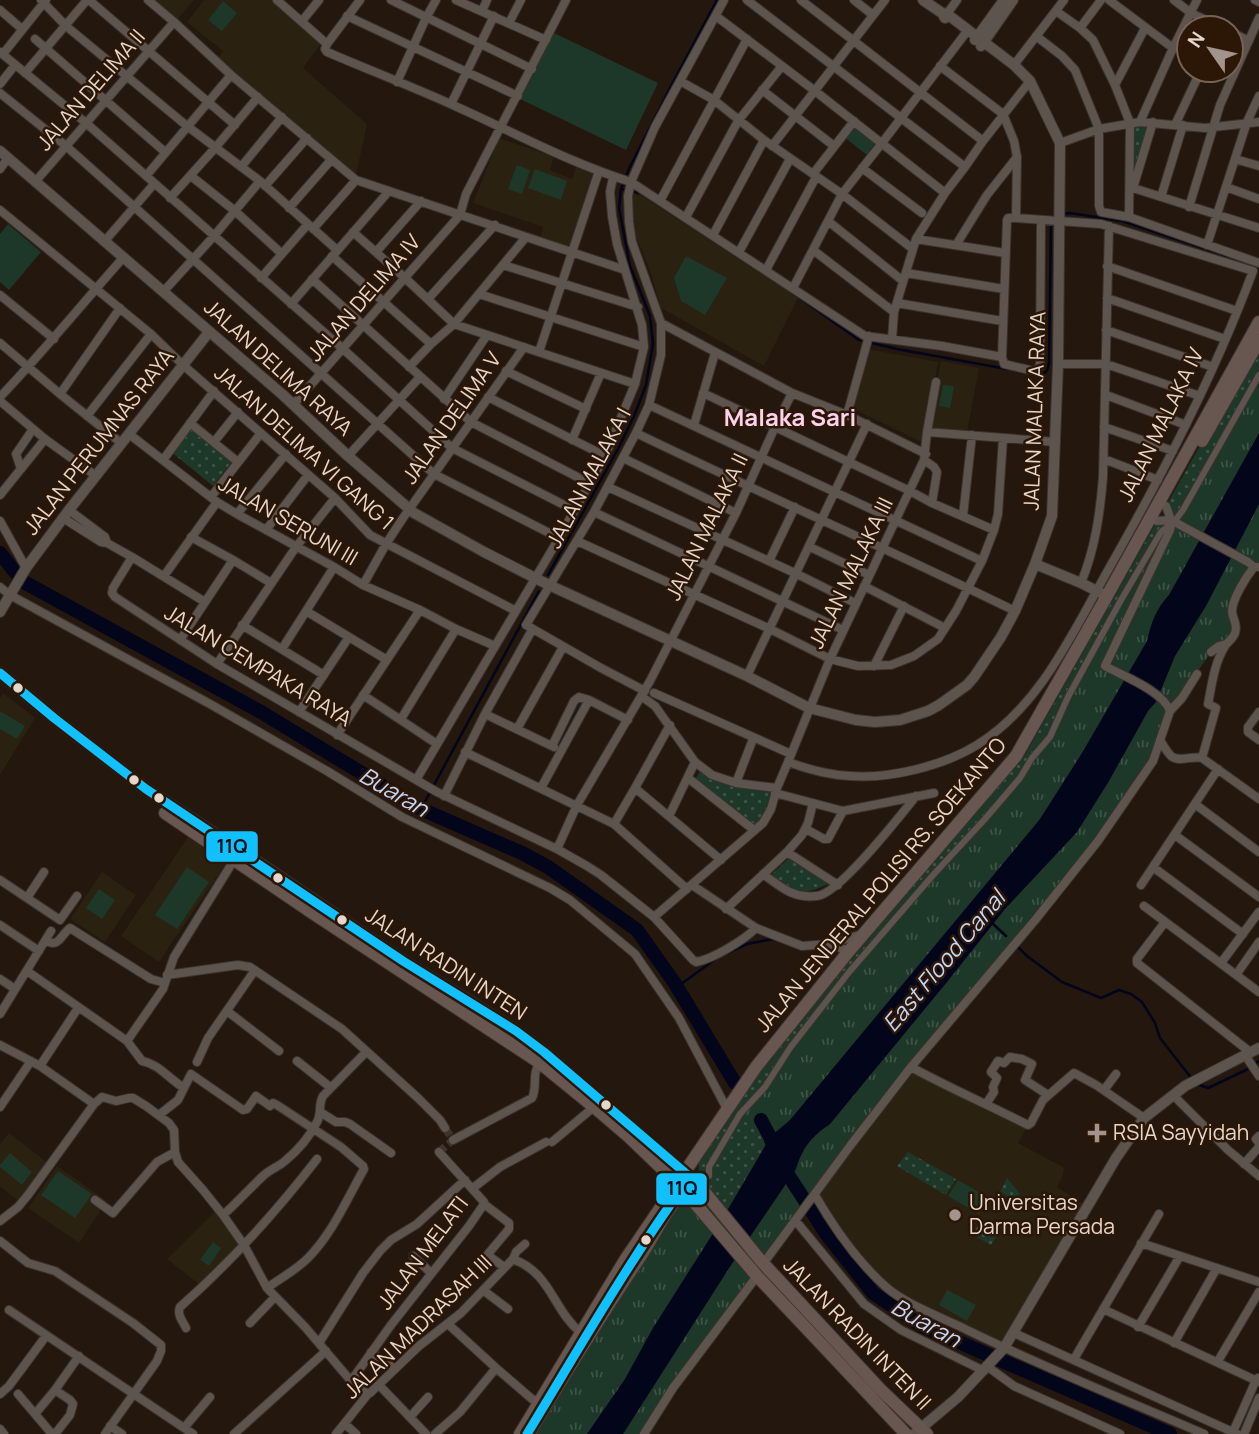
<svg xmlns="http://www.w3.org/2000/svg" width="1259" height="1434" viewBox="0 0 1259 1434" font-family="Manrope,sans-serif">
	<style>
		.education { fill: #2a2111 }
		.grass { fill: url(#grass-tufts) }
		.park { fill: url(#park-dots) }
		.pitch { fill: #1d3828 }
		.water { fill: #03051a }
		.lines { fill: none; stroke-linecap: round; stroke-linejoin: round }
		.stream { stroke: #03051a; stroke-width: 2.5 }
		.river { stroke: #03051a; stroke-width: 14 }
		.minor-tunnel { stroke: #40342a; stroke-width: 8; stroke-dasharray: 8 4; stroke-linecap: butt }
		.pedestrian-casing { stroke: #3c322d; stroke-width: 8 }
		.minor-casing { stroke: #3c322d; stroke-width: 10 }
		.tertiary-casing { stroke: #3c322d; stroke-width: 12 }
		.primary-casing { stroke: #3c322d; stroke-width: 14 }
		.pedestrian { stroke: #5e544e; stroke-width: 6 }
		.minor { stroke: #5e544e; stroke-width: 8 }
		.tertiary { stroke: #5e544e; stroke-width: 10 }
		.primary { stroke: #675750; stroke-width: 12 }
		.bus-1-casing { stroke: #2c1605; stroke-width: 14 }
		.bus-1 { stroke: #11c0ff; stroke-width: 9 }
		.bus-dot { fill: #e6d7cc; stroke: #2c1605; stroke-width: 2.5 }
		.poi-dot { fill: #a2948a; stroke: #2c1605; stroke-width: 2.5 }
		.labels { text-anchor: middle; stroke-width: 5; stroke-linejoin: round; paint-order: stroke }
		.street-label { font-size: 21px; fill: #e6d7cc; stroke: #2c1605 }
		.poi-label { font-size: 21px; fill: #e6d7cc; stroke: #2c1605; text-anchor: start }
		.water-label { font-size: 23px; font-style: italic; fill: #c3d5f8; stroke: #2c1605 }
		.quarter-label { font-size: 24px; font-weight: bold; fill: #fdd0eb; stroke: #2c1605 }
		.line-badge { stroke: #2c1605; stroke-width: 2.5 }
		.pale-badge-label { font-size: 19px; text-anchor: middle; font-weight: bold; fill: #111 }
	</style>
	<defs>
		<pattern id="grass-tufts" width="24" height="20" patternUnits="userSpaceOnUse" patternTransform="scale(1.75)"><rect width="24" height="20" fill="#1d3828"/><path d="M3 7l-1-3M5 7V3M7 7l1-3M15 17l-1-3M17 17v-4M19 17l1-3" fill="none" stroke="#3e5446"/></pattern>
		<pattern id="park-dots" width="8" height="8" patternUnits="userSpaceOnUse" patternTransform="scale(1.75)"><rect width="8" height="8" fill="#1d3828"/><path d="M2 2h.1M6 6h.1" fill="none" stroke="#3e5446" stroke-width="1.8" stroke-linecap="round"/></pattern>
	</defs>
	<rect width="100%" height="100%" fill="#23170e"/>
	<path class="education" d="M154 0H194L177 20Z
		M204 0H272L322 42 303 68 367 124 357 171 355 174 218 58 223 51 187 22Z
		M499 138 554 157 550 170 572 179 576 167 596 172 571 252 540 241 543 227 473 203Z
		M631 193 645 198 798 298 764 366 661 308 650 270 635 234 630 207Z
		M867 349 938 362 923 443 852 408Z
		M941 361 979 368 967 433 929 427Z
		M3 693 35 718 0 775V698Z
		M188 837 226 863 159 962 121 936Z
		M102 872 136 895 105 942 70 919Z
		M911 1067 1028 1125 1018 1143 1063 1167 1064 1169 1063 1175 1057 1187 1088 1207 1004 1348 915 1305 866 1267 815 1195Z
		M9 1133 47 1162 19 1201 0 1187V1144Z
		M57 1166 107 1201 79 1243 28 1208Z
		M217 1209 240 1246 200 1285 167 1259Z"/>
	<path class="grass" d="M1259 375V566L1254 568 1233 608V638L1211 652 1170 711 1160 740 1127 800 911 1067 763 1264 709 1198 740 1114 850 971 1020 778 1121 600Z
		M685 1197 757 1276 645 1434H532L679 1202Z"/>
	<path class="park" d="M1150 124 1132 181V127Z
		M1259 341V375L1183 510 1161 532 1121 600 1050 737 1020 778 850 971 741 1115 761 1120 770 1137 724 1216 699 1186 698 1176 699 1162 735 1107 769 1059 829 984 1025 755 1157 521 1171 520 1166 506Z
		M190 426 233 460 213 486 170 451Z
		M700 771 711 780 773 791 761 822 755 827 695 780Z
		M789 858 830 883C801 897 797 892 771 875Z
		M908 1152 956 1179 946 1195 897 1166Z
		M1007 1178 1020 1194 1016 1201 1000 1192Z
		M682 1188 685 1197 679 1202 532 1434H527L620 1281 671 1203 680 1198 676 1195Z
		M979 1223 998 1234 991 1245 973 1235Z"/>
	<path class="pitch" d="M223 1 237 13 222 31 208 20Z
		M552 32 658 83 626 150 520 99Z
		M853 126 875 143 867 155 844 137Z
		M517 165 530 170 522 194 508 189Z
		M535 169 567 181 561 200 528 188Z
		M8 224 41 252 9 290 0 282V234Z
		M686 256 727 278 705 315 681 301 674 278Z
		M943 385 954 386 950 408 939 406Z
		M0 711 25 726 17 739 0 729Z
		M187 867 209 882 177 929 155 915Z
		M99 889 115 900 102 919 86 908Z
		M10 1153 32 1172 22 1185 0 1167V1165Z
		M58 1171 92 1194 75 1218 41 1195Z
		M958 1180 989 1198 979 1214 948 1196Z
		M213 1242 221 1248 209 1266 200 1260Z
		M947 1290 976 1305 967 1321 939 1305Z"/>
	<path class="water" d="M1259 433V504L1206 606 1175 656 1156 702 1148 711 1109 781 1077 832 1005 909 947 982 830 1124C811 1137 803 1147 796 1169L733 1262 623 1434H587L625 1379 653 1328 724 1216 771 1136 790 1120 1040 819 1082 753 1147 641C1151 623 1156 609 1169 595Z"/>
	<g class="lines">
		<path class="stream" d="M621 189 641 193
			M1062 214 1070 213 1122 221 1227 256
			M793 293 859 340 897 349 1007 369
			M1034 373 1043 374 1047 371 1049 363 1051 224
			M548 575 618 449 634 416 646 385 653 344 650 316 630 266 619 208 621 189 629 169 671 86 717 0
			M421 809 539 591
			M991 922 1006 936
			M1017 946 1027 956 1062 982 1101 998 1119 990 1131 994 1142 1002 1155 1023 1160 1038 1192 1079
			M723 955 747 944 773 939
			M677 987 717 958
			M1197 1084 1208 1088 1246 1070 1259 1061"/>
		<path class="river" d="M0 553 22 581 261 712 421 809 522 853 548 867 637 930 674 982 735 1083
			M761 1120 770 1137 778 1159 827 1235 873 1293 922 1326 1170 1434"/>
		<path class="minor-tunnel" d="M439 1152 453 1140 445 1128"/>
		<defs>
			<path id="pedestrian" d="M698 1180 709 1176V1167L740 1114 765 1087 790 1048 850 971 934 874 985 819 1020 778 1032 758 1050 737 1068 697 1121 600 1161 532 1174 522 1183 510 1259 375
				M532 1434C569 1373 607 1311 647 1252 656 1238 668 1212 679 1202"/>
			<path id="minor" d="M41 0 66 26 187 126 260 181 337 250
				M89 0 235 125
				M148 0 174 22 231 75 356 180 625 270
				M277 0 327 44
				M360 0 327 44 325 49 327 52C369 70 413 87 455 106 513 132 570 163 631 182L865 336 942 346 1002 357
				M391 0 532 69
				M456 0 546 40
				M747 0 965 167
				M801 0 983 141
				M854 0 873 15
				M1109 0 1173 48
				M1174 0 1191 13 1223 28
				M1255 0 1259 2
				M0 10 22 29
				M482 11 487 0
				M1056 11 1080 28 1093 40 1115 85 1130 123 1129 217
				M347 16 518 96
				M716 16 815 91 945 193
				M944 18 957 0
				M302 21 319 0
				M509 23 521 0
				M1080 28 1101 0
				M1231 32 1249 41
				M1036 36 1062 56 1075 70 1099 129V206L1101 212 1129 217 1259 263
				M35 39 165 152
				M0 52 86 123 343 349 452 448 574 510
				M3 54 46 0
				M1014 65 1064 0
				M940 66 1003 114 1014 141 1017 157 1016 218H1008L1007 220 1002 357 1004 364 1034 371 1040 366 1041 220
				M25 73 87 0
				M680 81 714 100 764 140 842 194 913 249
				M397 82 426 18 436 0
				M0 84 15 65
				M1115 85 1145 28
				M762 90 834 146
				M0 93 66 146 434 474 559 538
				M451 104 494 16
				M1140 122 1173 48 1197 0
				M1175 125 1201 70
				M1060 143 1099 129 1140 122 1205 128 1259 122
				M772 146 885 0
				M1235 159 1259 166
				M241 167 282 117
				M862 168 922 213
				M0 169 8 158
				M813 174 854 121
				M146 176 231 75
				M191 176 235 211 282 254
				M35 182 174 22
				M265 186 307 138
				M1130 187 1259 228
				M1226 187 1259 199
				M1133 188 1153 122
				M1161 197 1183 125
				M170 198 215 148 258 97
				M660 201 747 39
				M1189 207 1220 105 1259 18
				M289 208 331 160
				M0 210 151 334 183 365 335 498 370 535 516 611
				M686 217 738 121 782 66
				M828 221 903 281
				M313 229 356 180
				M353 232 404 277 454 324 635 384
				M713 235 764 140
				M916 239 1005 253
				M104 242 154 184
				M956 245 987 195 1017 157
				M1207 245 1247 122 1259 96
				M813 250 894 312
				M376 252 421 201
				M739 252 790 159
				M332 256 431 344
				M503 265 638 307
				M1107 266 1237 311
				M766 270 816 177
				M906 273 1004 289
				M261 278 308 224
				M312 279 471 422 589 483
				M793 288 842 194 882 143 965 34
				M163 292 214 236 260 181
				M479 294 644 347
				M0 295 54 339
				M1107 298 1225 339
				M428 299 495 225
				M897 303 1002 321
				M291 304 389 191
				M661 323 792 393 847 415 926 454
				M1106 330 1213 367
				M892 339 894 312 916 239 945 193 965 167 983 141 1030 81
				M0 343 60 394 121 443
				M539 352 599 171
				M1058 364H1106L1200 396
				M409 367 431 344 454 324 526 237
				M506 371 586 409
				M703 393 910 491 932 503 994 530
				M60 394 120 308
				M1106 395 1186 425
				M0 397C43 352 82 304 123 258
				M488 397 605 456
				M444 399 487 335
				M0 401 45 439 96 476
				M294 404 460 215 466 194 566 0
				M649 405 982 561
				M847 415 869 336
				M87 416 151 334
				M190 423 238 462
				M694 425 715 353
				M1104 427 1173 451
				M927 432 1056 442
				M636 433C762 494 890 550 1015 611
				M129 434 217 502 237 514 334 567 363 585 420 610 456 629 495 646
				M572 440 601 373
				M214 442 238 412
				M348 456 420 377
				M623 458 736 513
				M1104 459 1158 480
				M163 460 214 391
				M924 460 934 467 937 472 932 503
				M21 469 16 454 33 429
				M608 487 797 574 855 603
				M0 495 45 439
				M211 497 261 433
				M1166 506 1171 520 1248 562 1254 567H1257
				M69 510 105 537 107 543
				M594 512 843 630
				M237 514 286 454
				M963 516 972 435
				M63 518 101 542 107 543 132 557 205 602
				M0 521 26 568
				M1157 521 1171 520
				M266 530 308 475
				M191 537 233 560 271 583
				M577 541 770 629 830 659 858 666 891 665 914 656 938 639 956 611 982 561 994 530 998 514 1003 438
				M810 547 869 575
				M132 557 113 588 112 593 115 597 217 664 437 792 557 849 587 866 601 875 654 917 693 960 696 962C713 959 744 940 756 928
				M769 561 795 507
				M164 576 217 502
				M1081 583C1095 549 1100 514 1103 477L1109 226
				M363 585 386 544 403 518 524 347
				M864 586 945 628
				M0 587 10 595 210 704 327 771 402 817 550 888 570 900 635 954 679 1018 727 1109
				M306 611 387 660
				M242 625 324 675
				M180 640 233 560
				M282 649 334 567
				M1211 652 1219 646 1226 644
				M217 664 296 547 335 498
				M874 666 904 606
				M747 676 867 424
				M645 691 601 668 526 625 594 512 636 433 649 405 661 355V323L632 242 629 222 628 196 631 182 655 127 724 0
				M654 693 791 754
				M363 695 437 744
				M641 696 655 706 695 762 712 775 736 783 777 788 788 762C807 769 829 775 850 776 890 779 943 766 977 745 1039 707 1072 634 1107 572 1162 475 1214 376 1253 271L1101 224 1016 218
				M1170 711 1182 698 1197 674
				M299 712 349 637
				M1259 712 1248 727V732L1259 740
				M485 714 554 747
				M401 719 456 629
				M517 729 563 647
				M337 735 420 610
				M1160 740C1163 745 1167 752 1171 756 1179 763 1192 755 1202 758L1259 799
				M552 746 574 701 579 697 589 700 628 720
				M465 752 614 824 687 889
				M1202 758 1216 708 1208 704C1212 684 1214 664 1225 646 1228 641 1233 639 1235 633 1238 624 1233 620 1232 612 1232 599 1246 577 1254 567
				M788 762 830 659 924 460 927 432 936 382
				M688 778 754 830
				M416 780 559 538 605 456 635 384 644 347 642 325 617 244 612 216 610 192 613 177
				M736 783 753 739
				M541 788 589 700
				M635 788 721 860
				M775 793 843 811 934 793
				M444 796 485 714 532 630
				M1195 804 1259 852
				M669 816 695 762
				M614 824 635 788 670 725
				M806 829 824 839H828L843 811
				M1175 835 1259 897
				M557 849 577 805 650 681 736 513 775 427 792 393
				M787 852 838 885
				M1153 867 1243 934
				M763 874C781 887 793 899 817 896 839 894 900 816 916 796
				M0 880 60 920 77 896
				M692 885 756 928 802 946 829 944 849 951
				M1141 885 1218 769
				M27 898 44 872
				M1144 906 1259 992
				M726 909 787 852 802 835 808 823 813 803
				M654 917 763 823 771 809 777 788
				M1165 922 1137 959V963L1250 1052
				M0 925 39 951
				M46 940C58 949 61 935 70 928L151 979 165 983
				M829 944 863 934
				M1221 963 1259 912
				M27 971 127 1041 142 1061C159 1064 169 1079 184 1088
				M167 975 238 965 250 967 342 1029 418 1098 440 1120 445 1128
				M1236 975 1259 942
				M0 979 15 989
				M227 1011 279 1051
				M0 1014 51 931
				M127 1041 163 989 174 957 234 860
				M0 1045 40 1066 94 1104 102 1097 116 1101 129 1098H133L146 1106 169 1123 174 1130 175 1152 178 1162 203 1190 223 1215 244 1245 267 1288 305 1327 351 1381 368 1394
				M1245 1055 1259 1076
				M297 1061 330 1087
				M197 1062 208 1038 255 970
				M40 1066 78 1008
				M911 1067C949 1088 989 1105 1028 1125L1031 1123 1043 1100 1074 1073 1096 1085 1144 1118
				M1104 1090 1116 1074
				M1173 1095 1228 1150 1259 1176
				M986 1104 994 1092 993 1087 997 1078 991 1072 998 1061 1004 1063 1010 1057 1022 1059 1032 1064 1025 1080 1048 1095
				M0 1107 31 1061
				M320 1112 336 1122H345L350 1124 391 1153
				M159 1115 178 1100 191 1074 243 1110 247 1109 256 1096 270 1106 273 1103 277 1105 341 1147 363 1166 364 1169C347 1199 332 1234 308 1258 296 1270 281 1278 267 1288
				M1259 1136 1256 1139 1259 1143
				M453 1140 532 1098C538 1086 531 1074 540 1063
				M552 1142 594 1107
				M439 1152 484 1202V1204L509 1223V1229L488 1254 489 1256 504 1267
				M1244 1164 1259 1147
				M473 1188 500 1167 546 1142
				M815 1195C834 1228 857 1261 886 1287 904 1303 938 1316 961 1327 1040 1366 1123 1399 1204 1434
				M95 1200 113 1213 157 1162 175 1152
				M223 1215C237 1203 249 1189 263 1176 269 1170 278 1167 285 1161 297 1151 310 1136 317 1122 322 1113 318 1104 323 1096L366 1052
				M795 1220 864 1304 901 1330 984 1371
				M0 1221 18 1207 28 1195 94 1104
				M0 1241 28 1263 55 1271 133 1323 161 1345V1351L157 1361 105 1434
				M1141 1243 1259 1282
				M413 1256 431 1273
				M513 1259C551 1273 553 1310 581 1333
				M763 1264 850 1146 911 1067 1036 919 1098 841 1153 761 1170 711C1163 691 1123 676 1105 666L1170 530 1172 521
				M483 1290 508 1309
				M1103 1309 1259 1382
				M9 1310 193 1434
				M250 1323 275 1297
				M448 1324 496 1368 532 1399 540 1402
				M1138 1327 1180 1256
				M186 1328C182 1320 177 1315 180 1307 231 1262 276 1212 317 1159
				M1014 1333 1237 1434
				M319 1343 363 1273 380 1251 391 1240 417 1224 465 1180
				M1174 1343 1217 1268
				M371 1352 395 1369
				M1074 1359 1159 1214
				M1218 1361 1259 1292
				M988 1367 1014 1386 1120 1434
				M351 1381 391 1325 469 1226 484 1204
				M379 1385 426 1434
				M55 1390 70 1400 73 1404 70 1415 55 1434
				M0 1394 9 1386 46 1336
				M18 1394 52 1434
				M35 1414 55 1390 79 1356
				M410 1417 428 1397
				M345 1424 356 1434
				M110 1426 122 1434
				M184 1428 210 1397
				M0 1429 4 1434
				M1233 1432 1256 1380 1258 1378
				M234 1434 326 1351
				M336 1434 368 1394 370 1393 419 1346 461 1313 513 1259 516 1252 525 1244
				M435 1434 460 1412 496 1368
				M644 1434 673 1388 757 1276
				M1244 1434 1259 1398"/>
			<path id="tertiary" d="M923 0 942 13 945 18
				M975 40 1004 0
				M981 46 1013 0
				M0 151 283 395 348 456 414 513 484 552 549 585 747 676 809 708 856 720 875 722 900 720 928 711 939 705 967 685 974 677 1001 637 1015 611 1035 564 1052 516 1058 364 1060 143 1030 81 1014 65 947 14 942 13
				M1035 564 1081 583 1107 596
				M0 612 26 568 69 510 209 332
				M914 1434 958 1397 1004 1348 1116 1158 1144 1118 1185 1086 1259 1048"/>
			<path id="primary" d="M1202 441 1259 341
				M0 673 54 718 146 789 263 866 403 961 467 1000 516 1031 544 1052 702 1189 761 1261 881 1390 927 1434
				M165 813 314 914 540 1063 594 1107 629 1137 682 1188 757 1276 906 1434
				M520 1434 625 1260 756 1067 849 951 1016 756 1103 603 1259 322"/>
		</defs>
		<use href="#pedestrian" class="pedestrian-casing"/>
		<use href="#minor" class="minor-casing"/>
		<use href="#tertiary" class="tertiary-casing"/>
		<use href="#primary" class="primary-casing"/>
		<use href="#pedestrian" class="pedestrian"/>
		<use href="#minor" class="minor"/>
		<use href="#tertiary" class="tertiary"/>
		<use href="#primary" class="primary"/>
		<defs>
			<path id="bus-1" d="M0 673 54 718 146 789 403 961 516 1031 544 1052 690 1177C630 1259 580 1347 527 1434"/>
		</defs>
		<use href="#bus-1" class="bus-1-casing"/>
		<use href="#bus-1" class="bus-1"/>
	</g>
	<g class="bus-dot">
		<circle cx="18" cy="688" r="6"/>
		<circle cx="134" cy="780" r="6"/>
		<circle cx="159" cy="798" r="6"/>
		<circle cx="278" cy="878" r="6"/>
		<circle cx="342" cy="920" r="6"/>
		<circle cx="606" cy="1105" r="6"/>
		<circle cx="646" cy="1240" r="6"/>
	</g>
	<g class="poi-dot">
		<path d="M1093.5 1122.5h7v7h7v7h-7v7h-7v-7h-7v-7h7z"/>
		<circle cx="955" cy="1215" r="7"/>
	</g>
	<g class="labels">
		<g class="street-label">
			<text transform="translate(91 90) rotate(-49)" y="7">JALAN DELIMA II</text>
			<text transform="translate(364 298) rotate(-49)" y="7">JALAN DELIMA IV</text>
			<text transform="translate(278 368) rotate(42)" y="7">JALAN DELIMA RAYA</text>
			<text transform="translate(1035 411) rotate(-88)" y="7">JALAN MALAKA RAYA</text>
			<text transform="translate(452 418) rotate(-55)" y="7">JALAN DELIMA V</text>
			<text transform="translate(1161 425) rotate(-64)" y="7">JALAN MALAKA IV</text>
			<text transform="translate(99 442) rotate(-52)" y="7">JALAN PERUMNAS RAYA</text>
			<text transform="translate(304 448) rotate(42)" y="7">JALAN DELIMA VI GANG 1</text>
			<text transform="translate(589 478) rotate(-62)" y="7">JALAN MALAKA I</text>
			<text transform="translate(288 521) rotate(30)" y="7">JALAN SERUNI III</text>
			<text transform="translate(707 527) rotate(-64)" y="7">JALAN MALAKA II</text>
			<text transform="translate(851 573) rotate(-64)" y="7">JALAN MALAKA III</text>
			<text transform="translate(258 666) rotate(31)" y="7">JALAN CEMPAKA RAYA</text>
			<text transform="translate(881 885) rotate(-50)" y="7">JALAN JENDERAL POLISI RS. SOEKANTO</text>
			<text transform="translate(446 964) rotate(33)" y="7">JALAN RADIN INTEN</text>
			<text transform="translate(423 1253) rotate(-53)" y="7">JALAN MELATI</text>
			<text transform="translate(418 1327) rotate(-44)" y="7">JALAN MADRASAH III</text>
			<text transform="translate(857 1334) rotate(46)" y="7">JALAN RADIN INTEN II</text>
		</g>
		<g class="poi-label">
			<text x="1113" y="1140">RSIA Sayyidah</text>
			<text x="969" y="1210">Universitas<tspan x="969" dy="24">Darma Persada</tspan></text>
		</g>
		<g class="water-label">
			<text transform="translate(394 792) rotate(30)" y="8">Buaran</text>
			<text transform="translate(944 961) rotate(-50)" y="8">East Flood Canal</text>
			<text transform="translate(926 1323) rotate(29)" y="8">Buaran</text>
		</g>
		<g class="quarter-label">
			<text x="790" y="426">Malaka Sari</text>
		</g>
	</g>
	<g class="line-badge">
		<rect x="205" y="830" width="54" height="33" rx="7" fill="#11c0ff"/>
		<rect x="655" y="1172" width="53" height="34" rx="7" fill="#11c0ff"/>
	</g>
	<g class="pale-badge-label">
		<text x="232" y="853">11Q</text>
		<text x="682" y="1195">11Q</text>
	</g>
	<g transform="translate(1210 49) rotate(304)"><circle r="33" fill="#2c1605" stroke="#766355" stroke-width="2"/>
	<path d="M0-5L12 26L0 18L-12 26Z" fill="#a2948a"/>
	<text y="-10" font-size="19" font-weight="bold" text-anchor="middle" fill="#e6d7cc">N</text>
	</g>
</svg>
